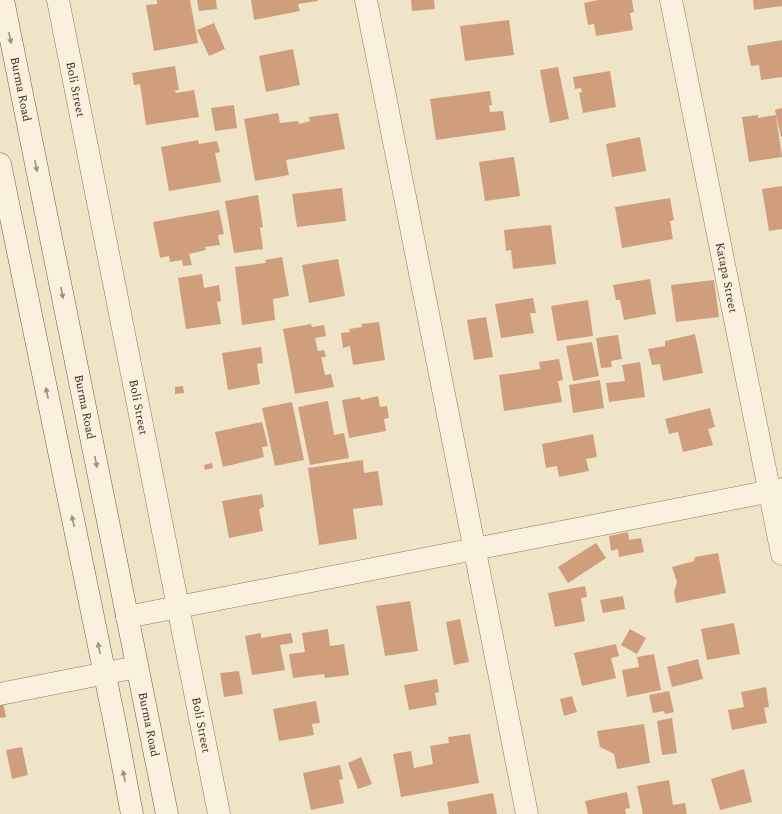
<svg xmlns="http://www.w3.org/2000/svg" width="782" height="814" viewBox="0 0 782 814" font-family="Spectral,serif">
	<style>
		.building { fill: #cf9f7d }
		.lines { fill: none; stroke-linecap: round; stroke-linejoin: round }
		.street-casing { stroke: #8d765c; stroke-width: 23 }
		.secondary-casing { stroke: #6f573f; stroke-width: 23 }
		.street { stroke: #faf1dc; stroke-width: 22 }
		.secondary { stroke: #faf1dc; stroke-width: 22 }
		.oneway { fill: #9c907e }
		.labels { text-anchor: middle; stroke-width: 3.5; stroke-linejoin: round; paint-order: stroke }
		.street-label { font-size: 12px; fill: #3d2e20; stroke: #f7eed8 }
	</style>
	<rect width="100%" height="100%" fill="#f0e4c8"/>
	<path class="building" d="M157 0H190L198 43 154 51 146 5 157 4Z
		M197 0H216L217 9 199 11Z
		M251 0H318V1L298 4 300 11 254 20Z
		M411 0H434L435 9 412 11Z
		M598 0H632L634 12 630 13 633 30 596 36 594 24 588 25 584 3Z
		M753 0H782V6L754 10Z
		M509 20 514 55 465 61 460 26Z
		M214 23 225 49 209 56 197 30Z
		M782 40V77L761 80 759 65 751 66 747 46Z
		M293 49 300 85 266 92 259 56Z
		M175 66 179 90H175L176 93 194 90 199 117 146 125 140 84 134 85 132 73Z
		M558 67 569 119 550 123 540 70Z
		M610 71 616 107 583 113 579 93 582 92 581 88 575 89 573 77Z
		M490 91 492 105H489L490 112 503 111 506 130 436 140 430 99Z
		M234 105 237 128 215 131 211 108Z
		M782 108V137H781L775 110Z
		M278 113 280 123 298 121 299 124 310 121 309 117 338 113 345 149 286 160 289 175 255 181 244 119Z
		M758 115V118L776 115 782 157 749 162 742 117Z
		M640 137 646 171 612 177 606 144Z
		M198 140 199 144 217 141 220 152 215 153 221 182 169 191 161 147Z
		M514 157 520 196 485 201 479 162Z
		M782 186V229L769 231 762 189Z
		M342 188 346 221 297 227 292 194Z
		M258 195 263 227 260 228 263 249 234 253 225 201Z
		M670 198 674 220 670 221 673 239 622 248 615 207Z
		M219 210 224 234 218 235 220 245 205 247 206 250 189 254 192 265 183 266 182 260 170 262 169 256 160 258 153 222Z
		M551 225 556 264 513 269 511 250 506 251 504 230Z
		M282 257 289 296 273 299 275 320 242 325 235 267 266 263 265 260Z
		M338 259 345 296 309 303 302 265Z
		M202 274 204 288 219 285 221 301 217 302 221 324 186 329 178 278Z
		M650 279 656 314 624 320 620 300H616L613 285Z
		M714 280 719 317 676 322 671 285Z
		M533 298 536 313H530L534 333 501 338 495 304Z
		M588 300 593 336 557 341 551 306Z
		M486 317 493 357 474 360 467 320Z
		M379 322 385 360 353 365 350 346 343 348 341 333 350 332 349 329 362 327 361 324Z
		M311 324 312 327 324 325 326 336 315 338 318 351 324 350 326 357H321L325 375 331 374 334 387 295 394 283 329Z
		M695 334 703 373 663 381 660 364 652 365 648 349 665 346V341Z
		M618 335 622 359 611 361 612 367 601 368 596 338Z
		M592 342 599 376 573 381 566 346Z
		M261 347 263 363 257 364 260 384 228 390 222 353Z
		M559 359 563 380 558 381 562 402 504 411 499 375 540 369 539 362Z
		M640 362 645 397 609 402 606 383 625 381 622 365Z
		M600 380 604 408 573 413 569 385Z
		M183 386 184 393 175 394V387Z
		M378 396 380 407 387 406 389 418 384 419 386 431 349 438 342 400 360 397 361 400Z
		M328 401 334 435 344 433 349 458 310 465 298 407Z
		M292 402 304 460 275 466 262 408Z
		M710 408 715 427 708 429 713 445 683 452 678 432 669 434 665 419Z
		M262 422 268 446 262 447 264 457 223 467 215 432Z
		M593 434 597 457 586 459 589 471 559 477 557 466 546 468 542 444Z
		M363 460 364 473 378 471 383 505 353 509 357 539 319 545 308 468Z
		M212 463 213 468 205 470 204 465Z
		M262 494 264 507 259 509 263 531 229 538 222 501Z
		M628 532 629 540 641 538 644 552 619 557 618 549 611 551 609 536Z
		M596 543 606 558 568 583 558 567Z
		M718 553 726 593 676 603 674 592 677 582 672 567 694 561 695 557Z
		M585 586 587 597 581 598 585 621 555 627 548 593Z
		M623 596 625 609 603 613 600 600Z
		M410 601 418 651 385 656 376 606Z
		M460 619 469 662 454 665 446 622Z
		M734 623 740 654 707 660 701 629Z
		M328 629 330 646 344 644 349 675 325 678 324 674 293 678 289 654 305 652 302 633Z
		M630 629 646 638 637 654 621 645Z
		M261 633V638L291 633 293 643 280 645 285 670 252 675 245 636Z
		M616 644 619 656 611 658 616 678 582 686 574 653Z
		M654 654 661 690 627 697 622 670 639 667 637 657Z
		M698 659 703 679 672 687 667 667Z
		M239 671 243 694 224 697 220 673Z
		M437 679 439 692 435 693 437 705 409 710 404 685Z
		M766 687 769 707 764 708 767 723 732 730 728 710 744 707 741 692Z
		M669 691 674 712 665 714 664 711 653 713 649 695Z
		M572 696 577 712 564 716 560 699Z
		M316 701 320 723 312 724 314 735 279 741 273 709Z
		M0 702H3L6 717 0 718Z
		M672 718 677 753 662 755 657 721Z
		M644 724 650 763 617 769 614 754 600 747 597 731Z
		M470 734 479 783 401 797 393 754 411 751 414 768 433 764 430 746 449 743 448 737Z
		M22 747 28 775 12 779 6 750Z
		M361 757 372 784 358 789 348 763Z
		M340 765 343 779 339 780 344 803 311 810 303 773Z
		M744 769 752 802 720 810 711 779Z
		M669 780 673 805 685 803 687 814H643L637 786Z
		M627 792 630 808 625 809 626 814H588L585 801Z
		M493 793 497 814H449L447 802Z"/>
	<g class="lines">
		<defs>
			<g id="street">
				<path id="s1" d="M58 0 219 814"/>
				<path d="M366 0 527 814"/>
				<path id="s2" d="M671 0 782 554"/>
				<path d="M127 617 782 489"/>
				<path d="M0 694 137 667"/>
			</g>
			<g id="secondary">
				<path id="s3" d="M3 0 167 814"/>
				<path d="M0 164 114 719 132 814"/>
			</g>
		</defs>
		<use href="#street" class="street-casing"/>
		<use href="#secondary" class="secondary-casing"/>
		<use href="#street" class="street"/>
		<use href="#secondary" class="secondary"/>
	</g>
	<defs><path id="oneway-solid" d="M-6-.8H1V-3.2L6.5 0L1 3.2V.8H-6Z"/></defs>
	<g class="oneway">
		<use href="#oneway-solid" transform="translate(10 38) rotate(79)"/>
		<use href="#oneway-solid" transform="translate(36 166) rotate(79)"/>
		<use href="#oneway-solid" transform="translate(62 293) rotate(79)"/>
		<use href="#oneway-solid" transform="translate(47 393) rotate(-102)"/>
		<use href="#oneway-solid" transform="translate(96 462) rotate(79)"/>
		<use href="#oneway-solid" transform="translate(73 521) rotate(-102)"/>
		<use href="#oneway-solid" transform="translate(99 648) rotate(-101)"/>
		<use href="#oneway-solid" transform="translate(124 776) rotate(-101)"/>
	</g>
	<g class="labels">
		<g class="street-label">
			<text dy="4" stroke="none"><textPath href="#s3" startOffset="91">Burma Road</textPath></text>
			<text dy="4" stroke="none"><textPath href="#s1" startOffset="91">Boli Street</textPath></text>
			<text dy="4" stroke="none"><textPath href="#s2" startOffset="283">Katapa Street</textPath></text>
			<text dy="4" stroke="none"><textPath href="#s3" startOffset="415">Burma Road</textPath></text>
			<text dy="4" stroke="none"><textPath href="#s1" startOffset="415">Boli Street</textPath></text>
			<text dy="4" stroke="none"><textPath href="#s3" startOffset="739">Burma Road</textPath></text>
			<text dy="4" stroke="none"><textPath href="#s1" startOffset="739">Boli Street</textPath></text>
		</g>
	</g>
</svg>
